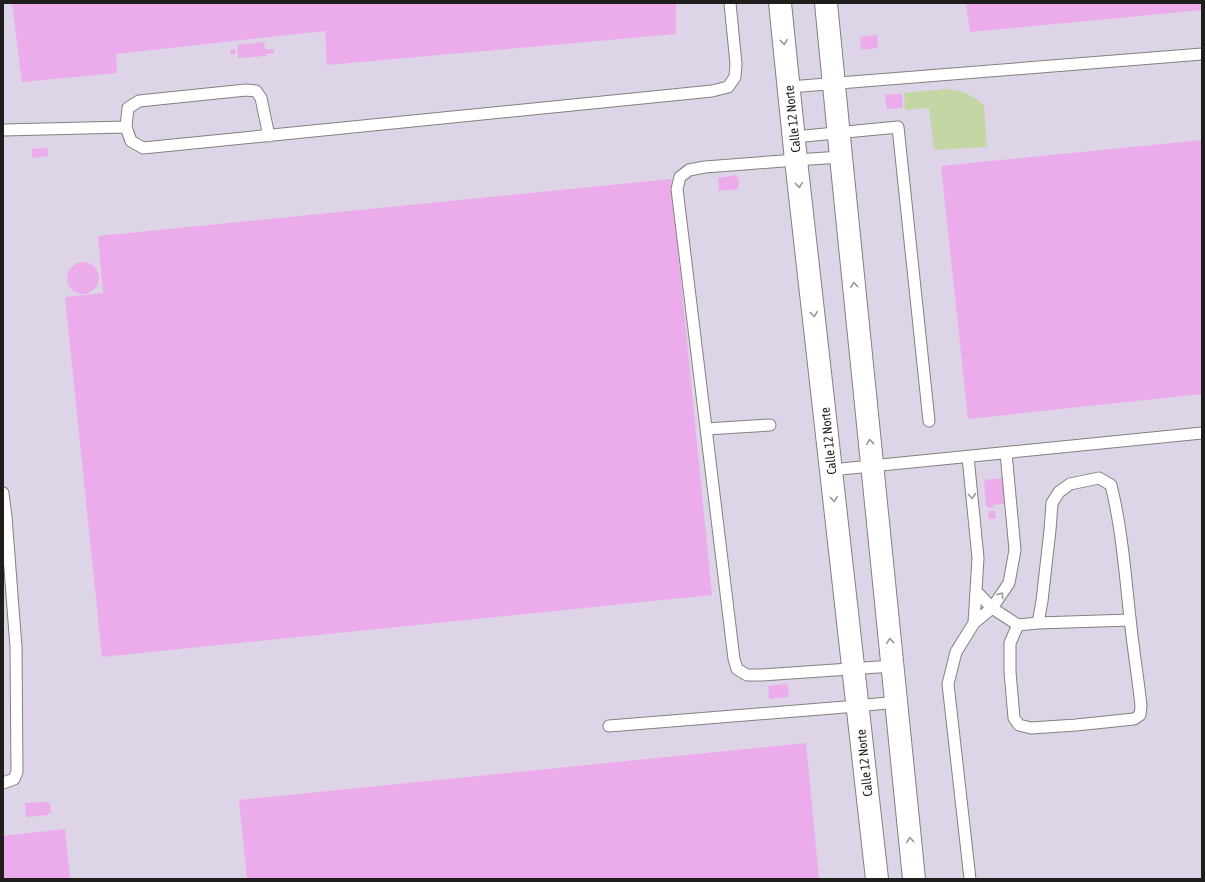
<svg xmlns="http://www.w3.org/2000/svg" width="1205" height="882" viewBox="0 0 1205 882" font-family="'Asap Condensed',sans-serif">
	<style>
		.industrial { fill: #ded4e8 }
		.green { fill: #c3d6a3 }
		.building { fill: #ecaceb }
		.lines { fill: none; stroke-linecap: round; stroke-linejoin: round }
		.lane-casing { stroke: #83817d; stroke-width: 13 }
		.secondary-casing { stroke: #83817d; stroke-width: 24 }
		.lane { stroke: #fff; stroke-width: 11 }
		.secondary { stroke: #fff; stroke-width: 22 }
		.oneway { stroke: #9a9a99 }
		.labels { text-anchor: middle; stroke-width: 4; stroke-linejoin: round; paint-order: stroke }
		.street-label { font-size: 13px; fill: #1f1e1c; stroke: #fff }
	</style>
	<rect width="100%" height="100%" fill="#e5e2de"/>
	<path class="industrial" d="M3 3H1202V879H3Z"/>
	<path class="green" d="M946 89C962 90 972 95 984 105L987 147 934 150 929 108 905 110 904 93Z"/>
	<path class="building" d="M12 3H676V34L327 65 325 31 116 54 117 73 22 82Z
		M966 3H1202V10L970 32Z
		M877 35 878 48 861 50 860 37Z
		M264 42 265 49H274V53L266 54V56L238 58 237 45Z
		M230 49H235V54H231Z
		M902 94 903 108 887 109 885 95Z
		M1202 140V394L968 419 941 166Z
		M48 148V156L32 158V149Z
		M736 175 739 182 738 189 719 191 718 178Z
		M671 179 712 595 102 657 65 297 103 293 98 236Z
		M67 278a16 16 0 1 1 32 0a16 16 0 1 1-32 0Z
		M1003 478 1006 504 993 505V508H988V506H986L984 480Z
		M988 511H995L996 518 989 519Z
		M787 684 789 690 788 697 769 699 768 686Z
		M806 743 819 879H247L239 800Z
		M47 802 48 803H50L51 813H48V815L26 817 25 803Z
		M65 829 70 879H3V836Z"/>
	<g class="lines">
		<defs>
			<path id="lane" d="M789 87 1202 54
				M3 130 126 127
				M269 136 261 98 256 91 246 90 139 101 128 108 126 127 131 141 143 148 712 91 728 87 735 77 736 64 730 3
				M794 137 898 127 929 421
				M841 157 796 160 705 167 689 170 680 177 677 189 734 659 737 669 747 675H762L893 666
				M706 429 770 425
				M968 457 978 558 974 623
				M831 470 1202 433
				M3 493 6 517 16 647 17 772 14 779 3 783
				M976 591 992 608 1018 625 1038 623 1130 620
				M1018 625 1010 643V672L1014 718 1019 725 1031 728 1076 725 1134 719 1140 715 1141 706C1138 677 1133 648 1130 618 1125 574 1122 529 1111 485L1099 478 1070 484 1059 492 1052 503 1050 530 1042 601 1038 623
				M609 726 857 706 897 702
				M970 879 948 684 956 652 974 623 992 608 1009 583 1015 550 1006 453"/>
			<path id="secondary" d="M780 3 796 160 877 879
				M826 3 841 157 914 879"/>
		</defs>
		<use href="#lane" class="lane-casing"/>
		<use href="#secondary" class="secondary-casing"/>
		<use href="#lane" class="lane"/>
		<use href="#secondary" class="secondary"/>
	</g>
	<defs><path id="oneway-chevron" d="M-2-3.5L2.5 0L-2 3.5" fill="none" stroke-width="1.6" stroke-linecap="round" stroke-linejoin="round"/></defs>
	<g class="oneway">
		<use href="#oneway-chevron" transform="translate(784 42) rotate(84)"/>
		<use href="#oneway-chevron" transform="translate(799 185) rotate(84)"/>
		<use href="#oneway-chevron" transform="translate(854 285) rotate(-96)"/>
		<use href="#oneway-chevron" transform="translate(814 314) rotate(84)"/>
		<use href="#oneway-chevron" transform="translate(870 442) rotate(-96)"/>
		<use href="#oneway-chevron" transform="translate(972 496) rotate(85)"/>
		<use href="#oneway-chevron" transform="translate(834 499) rotate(84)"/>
		<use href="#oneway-chevron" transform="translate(1001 595) rotate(-55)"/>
		<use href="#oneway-chevron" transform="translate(890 641) rotate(-96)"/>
		<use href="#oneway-chevron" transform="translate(910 840) rotate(-96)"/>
	</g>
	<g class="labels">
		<g class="street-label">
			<text transform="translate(792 119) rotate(-96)" y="5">Calle 12 Norte</text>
			<text transform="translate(828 441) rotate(-96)" y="5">Calle 12 Norte</text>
			<text transform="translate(864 763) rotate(-96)" y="5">Calle 12 Norte</text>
		</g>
	</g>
	<rect width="1205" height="882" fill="none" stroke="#1f1e1c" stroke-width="8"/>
</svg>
